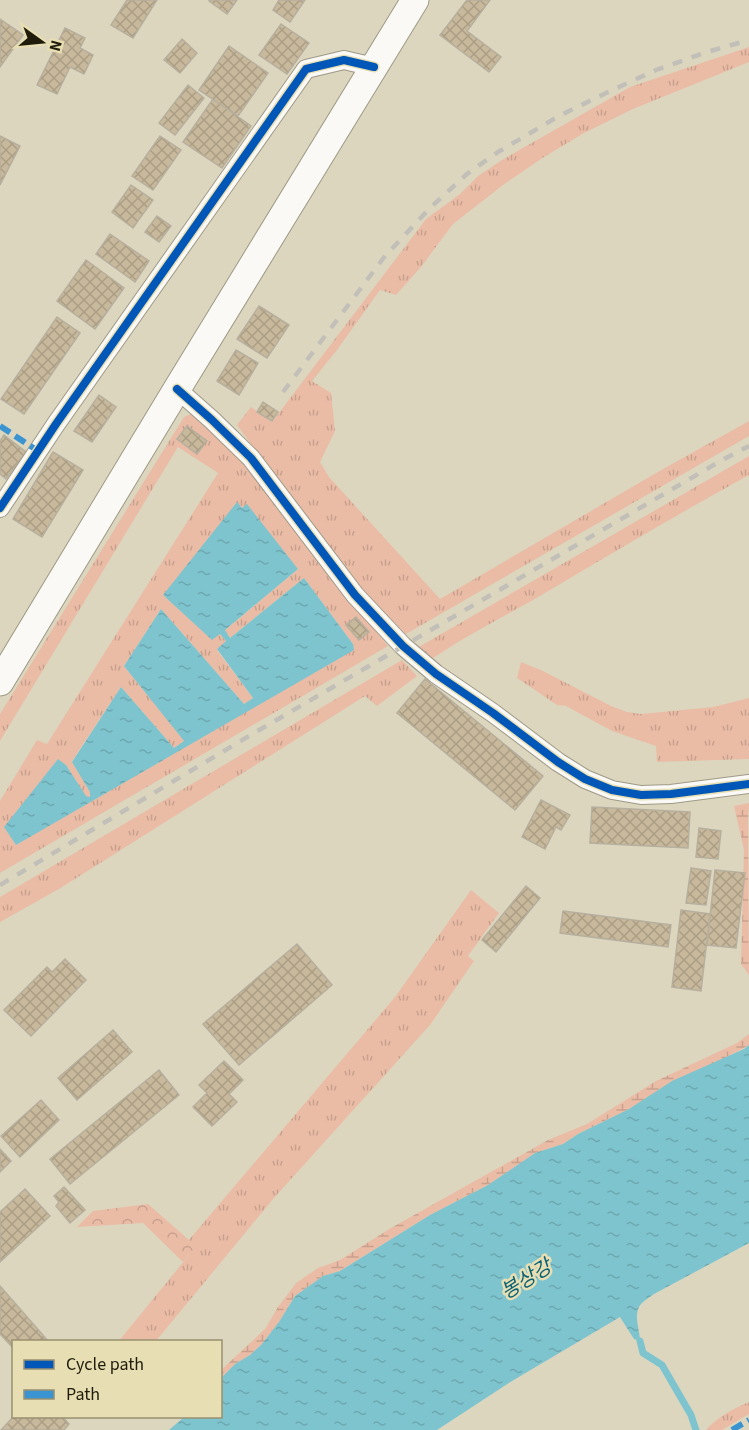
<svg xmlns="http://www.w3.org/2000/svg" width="749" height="1430" viewBox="0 0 749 1430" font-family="'Source Sans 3','Noto Sans KR',sans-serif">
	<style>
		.grass { fill: url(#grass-tufts); fill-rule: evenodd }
		.forest { fill: url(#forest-crowns) }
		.wetland { fill: url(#wetland-marsh) }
		.water { fill: url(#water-ripples) }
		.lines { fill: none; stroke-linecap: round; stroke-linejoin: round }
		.stream { stroke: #7ec4ce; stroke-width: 7 }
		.building { fill: url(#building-cross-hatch); stroke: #b7af9e; stroke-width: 1.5 }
		.street-casing { stroke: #9e9a87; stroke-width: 20 }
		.secondary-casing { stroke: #9e9a87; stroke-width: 29 }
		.street { stroke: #faf9f5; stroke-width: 18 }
		.secondary { stroke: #faf9f5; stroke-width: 27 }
		.rail { stroke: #c1bfb8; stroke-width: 4.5; stroke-dasharray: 10 10; stroke-linecap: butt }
		.quiet { stroke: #3a94d2; stroke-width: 6; stroke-dasharray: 12 6; stroke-linecap: butt }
		.cycleway-casing { stroke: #e8deb3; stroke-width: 11 }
		.cycleway { stroke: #0057b8; stroke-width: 8 }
		.labels { text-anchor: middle; stroke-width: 5; stroke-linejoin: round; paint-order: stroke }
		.water-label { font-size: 20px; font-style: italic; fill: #086275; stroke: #e8deb3 }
	</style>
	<defs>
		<pattern id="grass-tufts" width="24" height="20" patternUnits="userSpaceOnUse" patternTransform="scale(1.5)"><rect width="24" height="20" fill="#eabca6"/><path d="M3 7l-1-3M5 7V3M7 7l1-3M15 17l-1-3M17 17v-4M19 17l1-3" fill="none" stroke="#c8a18e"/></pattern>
		<pattern id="forest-crowns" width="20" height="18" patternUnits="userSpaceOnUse" patternTransform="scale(1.5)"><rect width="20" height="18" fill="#eabca6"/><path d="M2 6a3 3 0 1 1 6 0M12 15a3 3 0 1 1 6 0" fill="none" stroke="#c8a18e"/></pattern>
		<pattern id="wetland-marsh" width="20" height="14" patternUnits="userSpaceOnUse" patternTransform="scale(1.5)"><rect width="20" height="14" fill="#eabca6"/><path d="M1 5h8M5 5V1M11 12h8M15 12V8" fill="none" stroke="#c8a18e"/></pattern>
		<pattern id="water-ripples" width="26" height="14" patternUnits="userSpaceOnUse" patternTransform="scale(1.5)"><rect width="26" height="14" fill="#7ec4ce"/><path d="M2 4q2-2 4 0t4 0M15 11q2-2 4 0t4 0" fill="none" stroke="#6da8b0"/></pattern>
		<pattern id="building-cross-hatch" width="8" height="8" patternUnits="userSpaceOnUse" patternTransform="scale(1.5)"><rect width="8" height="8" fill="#c8b99c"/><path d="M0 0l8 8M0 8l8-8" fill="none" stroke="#ac9e85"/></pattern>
	</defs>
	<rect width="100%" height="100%" fill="#dcd6bf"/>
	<path class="grass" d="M749 47V62L633 109 584 133 544 157 503 185 453 224 421 267 396 295 380 290 337 350 312 381 331 393 335 431 320 462 329 477 440 599 663 469 749 421V436L406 634 363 593 329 551 237 425 251 407 272 422 426 219 460 194 478 176 502 160 630 87Z
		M191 414 198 415 255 474 360 612 388 646 0 873V801L37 740 47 744 218 473 178 447 0 741V714L184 417ZM237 503 298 569 224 631 230 638 304 578 353 644 16 845 66 765 86 797H90V792L72 761 121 687 174 748 185 741 124 666 161 609 244 704 253 698 217 650 226 641 220 634Z
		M749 456V475C678 514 609 555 540 596 503 617 465 636 430 660L417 648Z
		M402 660 417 676 377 706 365 696 59 889 0 922V897Z
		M521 662 543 671 611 706 627 712 641 714 713 707 749 698V759L657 762 656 746 612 731 566 706 557 705 517 678Z
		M471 890 499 913 468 956 474 961 430 1025 274 1198 156 1341 118 1342 193 1250 188 1241 395 997Z
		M749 1402V1414L722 1430H706C716 1418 734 1408 749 1402Z"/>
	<path class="forest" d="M148 1204 189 1240 188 1241 193 1250 183 1262 143 1223 77 1227 93 1211Z"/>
	<path class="wetland" d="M749 803 748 818 749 975 741 964 744 850 734 806Z
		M749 1034V1045L744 1048 650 1097 629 1109 578 1134 563 1144 535 1153 488 1185 430 1215 340 1271 323 1276 295 1296 279 1322 261 1345 250 1355 235 1364 221 1378V1370L265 1329 278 1307 296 1283 318 1268 340 1260 391 1228 548 1140 587 1124 656 1081 737 1043Z"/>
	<path class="water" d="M237 502 242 508 247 504 298 569 225 630 230 638 304 578 353 644 354 650 16 845 4 827 58 759 66 765 86 796 90 797V792L72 762 121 687 174 748 184 741 124 666 161 609 244 704 253 698 217 649 226 641 220 634 212 640 163 595Z
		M749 1045V1243L654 1294C650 1297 645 1300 642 1303 632 1313 640 1329 640 1341L634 1339 620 1317 512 1381 437 1430H169L184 1417 220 1416 221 1378 235 1364 250 1355 261 1345 279 1322 295 1296 323 1276 340 1271 430 1215 488 1185 535 1153 563 1144 578 1134 629 1109 672 1081 744 1049Z"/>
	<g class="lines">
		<path class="stream" d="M640 1341 643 1353 662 1365 691 1415 696 1430"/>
	</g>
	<path class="building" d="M127 0H157L133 38 111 25Z
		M210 0H237L227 14 209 1Z
		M279 0H305L290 22 273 10Z
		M467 0H490L467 31 501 57 489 72 440 35Z
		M0 19 23 35 0 67Z
		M281 24 309 43 287 74 259 55Z
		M65 28 85 38 80 48 93 55 84 74 70 67 57 94 37 85Z
		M182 39 197 53 180 73 164 60Z
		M229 46 268 73 238 116 199 90Z
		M188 85 204 98 175 135 159 123Z
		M213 99 251 126 222 168 183 142Z
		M0 136 20 146 0 185Z
		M160 136 181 150 153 190 132 176Z
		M131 185 153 200 133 228 112 212Z
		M157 216 171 226 159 242 145 232Z
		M110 234 149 261 135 282 96 254Z
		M86 260 124 288 95 329 57 301Z
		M259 306 289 325 267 358 237 339Z
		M57 317 80 333 24 414 1 399Z
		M236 350 258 363 239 395 217 381Z
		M99 395 116 407 92 442 74 431Z
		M263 402 278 412 272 421 257 412Z
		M187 426 207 441 197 454 177 439Z
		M4 435 26 452 6 479 0 474V441Z
		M53 452 83 470 42 537 13 519Z
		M356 617 369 632 359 640 346 625Z
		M425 679 543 776 515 810 397 713Z
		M541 800 570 815 561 830 556 827 545 849 522 837Z
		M592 807 690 812 688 848 590 843Z
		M699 828 721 831 718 859 696 857Z
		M691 868 711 871 706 905 686 903Z
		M715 870 745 873 736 948 707 945Z
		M526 886 540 898 496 952 482 940Z
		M681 910 710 914 701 991 672 987Z
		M563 911 671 925 668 947 560 933Z
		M297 944 332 985 239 1065 203 1024Z
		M65 959 86 980 31 1036 4 1010 47 967 52 972Z
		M113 1030 132 1052 77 1100 58 1078Z
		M224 1061 243 1080 229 1094 237 1102 212 1126 193 1107 207 1093 199 1085Z
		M159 1070 179 1095 70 1184 50 1159Z
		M41 1100 59 1120 20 1157 1 1136Z
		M0 1149 11 1161 0 1172Z
		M64 1187 85 1210 70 1223 56 1206 59 1202 54 1196Z
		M25 1189 50 1216 0 1262V1212Z
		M0 1286 49 1342H14V1349L0 1334Z
		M14 1416H62L69 1424 64 1430H1Z"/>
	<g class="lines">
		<defs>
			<path id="street" d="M177 389 212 420 251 458 355 595 403 646 436 674 493 713 558 762 585 779 612 790 641 795 671 794 749 784
				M0 508 56 424 306 69 344 60 374 67"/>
			<path id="secondary" d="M0 682 177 389 415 0"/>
		</defs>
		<use href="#street" class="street-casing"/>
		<use href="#secondary" class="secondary-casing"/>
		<use href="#street" class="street"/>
		<use href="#secondary" class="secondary"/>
		<path class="rail" d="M283 392 385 256 431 207 467 174 498 152 559 116 608 92 656 70 707 52 749 40
			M0 885 249 736 724 459 749 446"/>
		<path class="quiet" d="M0 426 38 451
			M732 1430 749 1420"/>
		<defs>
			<path id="cycleway" d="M177 389 212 420 251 458 355 595 403 646 436 674 493 713 558 762 585 779 612 790 641 795 671 794 749 784
				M0 508 56 424 306 69 344 60 374 67"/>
		</defs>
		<use href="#cycleway" class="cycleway-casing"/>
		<use href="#cycleway" class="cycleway"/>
	</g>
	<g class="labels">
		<g class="water-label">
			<text transform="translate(526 1279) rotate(-32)" y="7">봉상강</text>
		</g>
	</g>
	<rect x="12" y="1340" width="210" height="78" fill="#e8deb3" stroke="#989070" stroke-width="1.5"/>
	<rect x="24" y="1360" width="30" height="9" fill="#0057b8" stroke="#989070" stroke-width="1.5"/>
	<text x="66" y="1370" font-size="18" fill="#201c0c">Cycle path</text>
	<rect x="24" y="1390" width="30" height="9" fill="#3a94d2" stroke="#989070" stroke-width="1.5"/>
	<text x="66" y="1400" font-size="18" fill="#201c0c">Path</text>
	<g transform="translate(42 42) rotate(105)" stroke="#e8deb3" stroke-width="4.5" paint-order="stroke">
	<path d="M0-4.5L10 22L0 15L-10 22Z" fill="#201c0c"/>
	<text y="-9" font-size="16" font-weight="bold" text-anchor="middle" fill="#201c0c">N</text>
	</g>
</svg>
